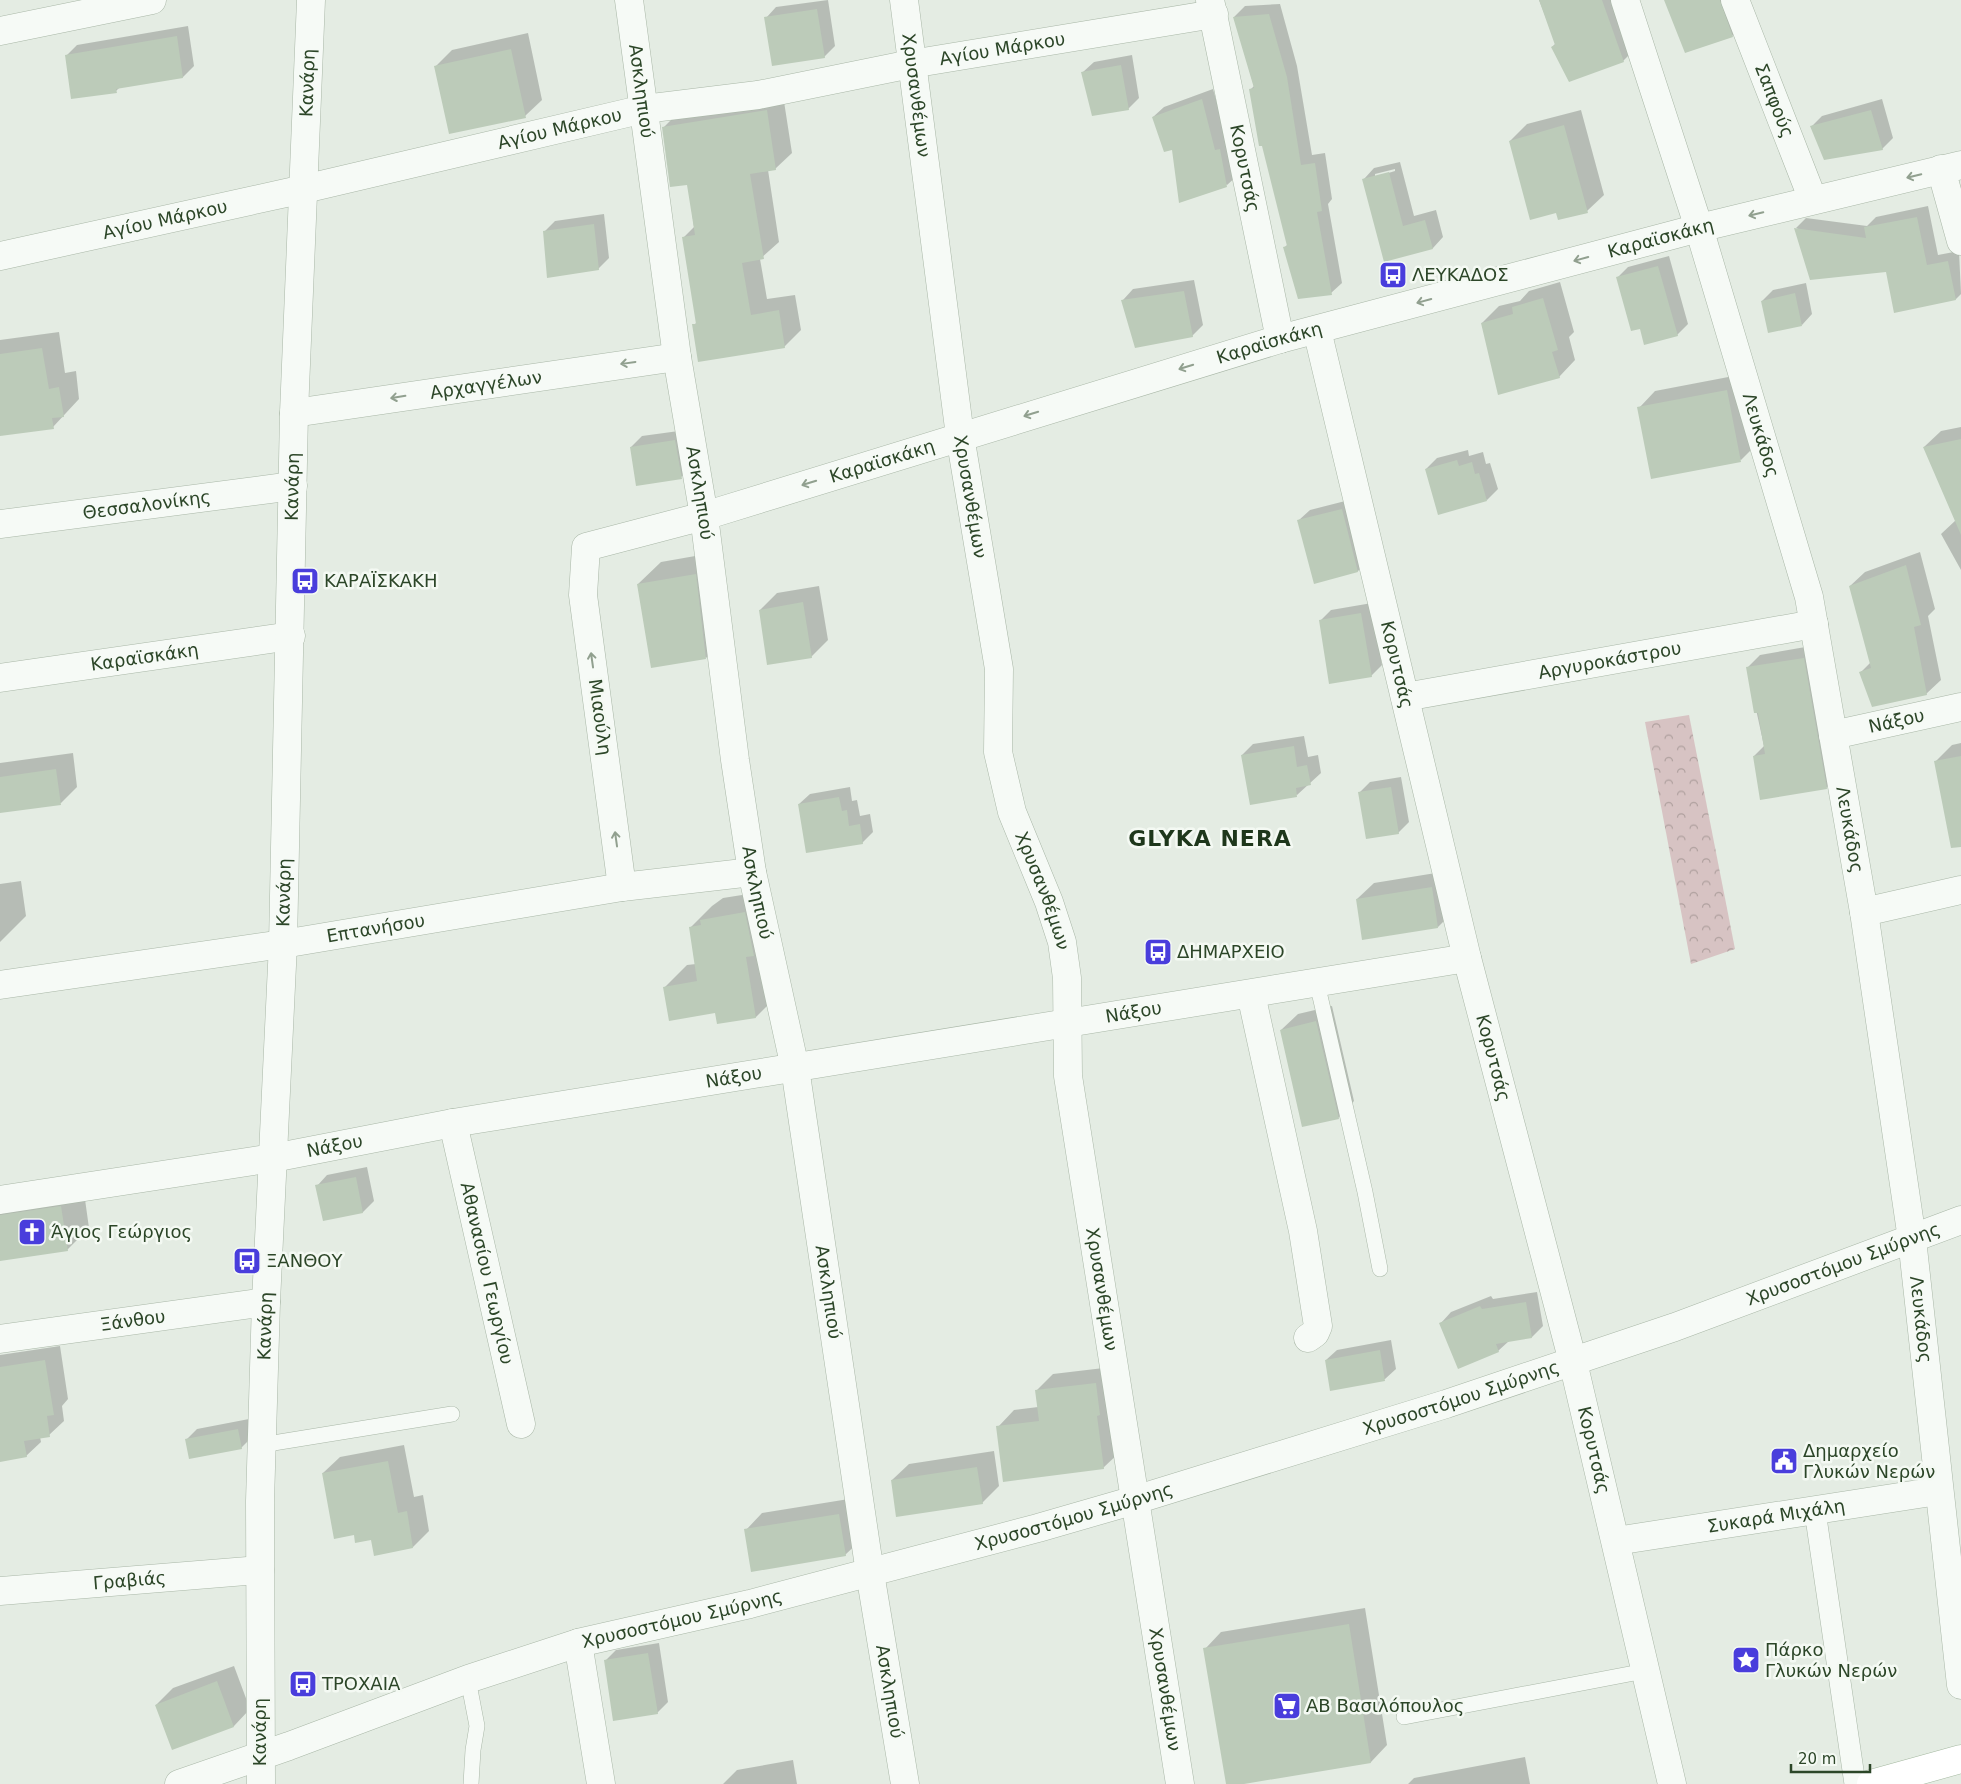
<svg xmlns="http://www.w3.org/2000/svg" width="1961" height="1784" viewBox="0 0 1961 1784" font-family="'DejaVu Sans',sans-serif">
	<style>
		.park { fill: url(#park-crowns) }
		.shadow { fill: #0003; fill-rule: evenodd }
		.building { fill: #bccbb9 }
		.lines { fill: none; stroke-linecap: round; stroke-linejoin: round }
		.service-casing { stroke: #a9b7a7; stroke-width: 16 }
		.pedestrian-casing { stroke: #a9b7a7; stroke-width: 22 }
		.minor-casing { stroke: #a9b7a7; stroke-width: 29 }
		.tertiary-casing { stroke: #a9b7a7; stroke-width: 29 }
		.primary-casing { stroke: #a5b9a1; stroke-width: 29 }
		.service { stroke: #f6faf6; stroke-width: 15 }
		.pedestrian { stroke: #f6faf6; stroke-width: 21 }
		.minor { stroke: #f6faf6; stroke-width: 28 }
		.tertiary { stroke: #f6faf6; stroke-width: 28 }
		.primary { stroke: #fff; stroke-width: 28 }
		.oneway { stroke: #91a08f }
		.labels { text-anchor: middle; stroke-width: 5; stroke-linejoin: round; paint-order: stroke }
		.street-label { font-size: 18px; fill: #2c4628; stroke: #f4f9f3 }
		.poi-label { font-size: 18px; fill: #2c4628; stroke: #f4f9f3; text-anchor: start }
		.district-label { font-size: 22px; font-weight: bold; letter-spacing: 1px; fill: #1e371b; stroke: #f4f9f3 }
	</style>
	<defs>
		<pattern id="park-crowns" width="20" height="18" patternUnits="userSpaceOnUse" patternTransform="scale(1.25)"><rect width="20" height="18" fill="#d7c3c3"/><path d="M2 6a3 3 0 1 1 6 0M12 15a3 3 0 1 1 6 0" fill="none" stroke="#afa09e"/></pattern>
	</defs>
	<rect width="100%" height="100%" fill="#e4ece3"/>
	<path class="park" d="M1689 715 1735 949 1691 964 1645 722Z"/>
	<path class="shadow" d="M828 0 835 46 824 57 766 18 776 7Z
		M1539 0H1622L1634 50 1623 61 1552 47 1556 43Z
		M1667 0H1741L1748 19 1732 36Z
		M1280 4 1297 66 1312 155 1325 153 1332 199 1328 204 1342 283 1331 293 1284 248 1288 244 1251 89 1254 86 1234 17 1245 6Z
		M188 26 194 66 183 77 120 87 116 91 66 56 77 45Z
		M528 33 542 100 525 116 436 66 452 50Z
		M1132 55 1139 98 1128 109 1083 72 1094 62Z
		M1213 89 1238 175 1227 185 1173 149 1153 117 1164 107Z
		M783 95 792 153 775 169 768 170 779 242 760 259 767 299 795 295 801 330 784 347 694 325 697 322 683 238 694 227 688 183 663 128 680 111Z
		M1882 99 1893 138 1882 149 1812 126 1822 116Z
		M1581 110 1604 195 1587 211H1557L1510 141 1527 124Z
		M1400 162 1414 216 1436 210 1443 237 1433 248 1385 260 1364 179 1374 168ZM1395 169V171L1375 177V174Z
		M1928 206 1938 255 1959 251 1961 294 1956 299 1895 311 1887 270 1796 228 1806 218 1867 226 1876 217Z
		M604 214 609 258 598 269 544 232 555 221Z
		M1669 256 1688 324 1677 335 1641 327 1617 278 1628 267Z
		M1194 280 1203 325 1192 336 1123 300 1133 289Z
		M1560 282 1574 332 1569 337 1575 360 1559 377 1482 323 1499 306 1520 301 1529 291Z
		M1806 283 1812 314 1802 325 1762 301 1773 290Z
		M59 332 65 373 76 371 79 399 53 427 0 435V340Z
		M1744 374 1757 444 1741 460 1639 408 1655 391Z
		M1961 427V570L1941 534 1956 520 1924 447 1941 431Z
		M686 430 692 467 681 477 631 447 642 436Z
		M1468 450 1469 456 1483 452 1486 464 1490 463 1498 489 1487 500 1426 469 1437 458Z
		M1353 499 1369 560 1358 571 1315 582 1299 520 1310 510Z
		M718 552 729 635 706 658 638 584 661 562Z
		M1920 552 1935 609 1928 616 1941 680 1926 694 1861 672 1871 662 1850 586 1865 572Z
		M819 586 828 640 811 657 760 610 777 593Z
		M1372 603 1382 665 1371 676 1320 621 1331 610Z
		M1817 645 1839 775 1826 788 1754 756 1764 746 1747 668 1760 655Z
		M1304 736 1308 757 1318 755 1321 773 1297 795 1242 755 1253 744Z
		M1961 743V823L1935 762 1952 745Z
		M73 753 77 787 61 803 0 812V763Z
		M1401 777 1409 822 1398 833 1359 793 1370 782Z
		M850 787 852 801 857 800 860 816 870 814 873 832 862 843 799 804 810 794Z
		M1448 871 1454 911 1438 927 1357 899 1374 883Z
		M21 881 26 916 0 942V884Z
		M767 891 778 995 756 1017 718 1023 716 1012 665 987 687 965 696 964 690 928 712 906 723 898Z
		M1332 1006 1354 1101 1338 1118 1281 1030 1298 1014Z
		M367 1167 374 1201 363 1212 324 1219 317 1186 327 1175Z
		M83 1185 89 1228 67 1250 0 1260V1195Z
		M1537 1292 1543 1326 1532 1337 1509 1341 1498 1351 1441 1323 1451 1312 1491 1296 1493 1299Z
		M1391 1340 1396 1369 1385 1379 1331 1389 1326 1360 1337 1350Z
		M60 1346 68 1399 62 1406 64 1421 49 1435 40 1437 41 1442 26 1456 0 1460V1355Z
		M1112 1367 1120 1452 1103 1468 998 1427 1014 1410 1038 1407 1036 1391 1053 1374Z
		M249 1419 252 1437 241 1448 186 1440 197 1429Z
		M404 1445 414 1497 423 1495 429 1531 413 1547 355 1534 323 1473 340 1457Z
		M994 1451 999 1486 982 1503 892 1480 909 1464Z
		M855 1498 862 1539 845 1555 746 1530 762 1513Z
		M1365 1608 1387 1745 1371 1762 1227 1784 1205 1649 1221 1632Z
		M659 1643 668 1702 657 1713 605 1661 616 1650Z
		M234 1666 250 1709 234 1726 173 1748 156 1705 173 1688Z
		M1525 1757 1530 1784H1408L1414 1778Z
		M793 1760 797 1784H723L737 1770Z"/>
	<path class="building" d="M1539 0H1602L1624 62 1569 82 1551 47 1555 45Z
		M1664 0H1720L1733 37 1685 53Z
		M817 9 825 58 772 66 764 17Z
		M1269 14 1287 77 1301 165 1315 163 1322 211 1317 212 1332 295 1298 299 1283 247 1287 246 1262 146H1259L1249 89 1254 88 1233 17Z
		M177 36 183 78 116 89 117 93 71 99 65 55Z
		M511 49 526 118 449 134 434 66Z
		M1121 65 1129 110 1092 116 1081 72Z
		M1202 99 1215 150 1220 149 1227 187 1179 203 1172 150 1164 152 1152 117Z
		M767 110 776 170 750 174 764 259 742 263 751 315 779 310 785 348 698 362 692 324H696L682 237 695 235 687 185 670 187 662 127Z
		M1871 110 1883 150 1824 160 1810 126Z
		M1564 125 1588 213 1558 220 1556 213 1530 220 1509 141Z
		M1389 172 1403 226 1425 220 1433 249 1384 262 1362 179Z
		M1917 217 1927 265 1948 261 1956 300 1894 313 1886 272 1810 280 1794 228 1866 238 1864 227Z
		M594 224 599 270 547 278 543 231Z
		M1658 266 1678 336 1644 345 1640 329 1631 331 1616 277Z
		M1184 291 1193 337 1135 348 1121 300Z
		M1795 293 1802 326 1768 333 1761 301Z
		M1543 298 1558 350 1552 352 1560 378 1498 395 1481 323 1513 314 1512 307Z
		M42 348 49 389 59 387 64 417 52 418 54 429 0 436V354Z
		M1727 390 1741 462 1651 479 1637 407Z
		M1961 439V535L1923 447Z
		M675 440 682 479 636 486 630 447Z
		M1457 460 1459 466 1472 462 1475 474 1479 473 1487 501 1438 515 1425 469Z
		M1342 509 1358 572 1314 584 1297 520Z
		M1906 565 1921 625 1914 627 1927 695 1872 707 1859 672 1871 668 1849 586Z
		M696 574 706 659 651 668 637 584Z
		M803 602 812 658 767 665 759 610Z
		M1361 613 1372 677 1329 684 1319 620Z
		M1804 658 1827 789 1760 800 1753 756 1765 754 1758 713H1754L1746 667Z
		M1294 746 1297 767 1307 765 1311 785 1296 788 1297 797 1250 805 1241 755Z
		M1961 756V847L1951 848 1934 761Z
		M56 769 61 805 0 813V777Z
		M1391 787 1399 834 1366 839 1358 792Z
		M839 797 842 811 847 810 849 826 860 824 863 844 806 853 798 804Z
		M1432 887 1438 928 1362 940 1356 899Z
		M745 912 754 956 746 957 756 1018 717 1024 715 1013 669 1021 663 987 697 981 689 927 701 925 700 920Z
		M1316 1021 1339 1119 1302 1127 1280 1030Z
		M356 1177 363 1213 323 1221 315 1185Z
		M61 1206 68 1251 0 1261V1215Z
		M1526 1302 1532 1338 1496 1344 1499 1352 1458 1369 1439 1323 1480 1306 1482 1309Z
		M1380 1350 1385 1381 1330 1391 1325 1360Z
		M45 1360 54 1415 47 1416 50 1437 24 1441 27 1457 0 1462V1367Z
		M1096 1383 1100 1415 1097 1416 1104 1469 1003 1482 996 1426 1039 1421 1035 1390Z
		M238 1429 242 1449 189 1459 185 1439Z
		M388 1461 398 1513 407 1511 413 1548 374 1556 371 1540 355 1543 354 1535 334 1539 322 1473Z
		M977 1467 983 1504 896 1517 891 1480Z
		M839 1514 846 1556 751 1572 744 1529Z
		M1349 1624 1371 1763 1244 1784H1226L1203 1648Z
		M648 1653 658 1714 613 1721 604 1660Z
		M217 1681 234 1727 172 1750 155 1705Z"/>
	<g class="lines">
		<defs>
			<path id="service" d="M1317 983 1365 1192 1380 1269
				M261 1445 452 1414
				M468 1679 477 1726 473 1750 471 1784
				M1404 1717 1645 1671"/>
			<path id="pedestrian" d="M1815 1511 1855 1784"/>
			<g id="minor">
				<path id="s1" d="M629 0 677 357 704 516 735 760 752 872 795 1068 870 1573 905 1784"/>
				<path id="s2" d="M904 0 960 436 999 669 998 752 1012 812 1049 902 1062 942 1067 978 1068 1076 1180 1784"/>
				<path id="s3" d="M1210 0 1280 339"/>
				<path id="s4" d="M1625 0 1699 228 1809 597 1864 912 1912 1239 1961 1685"/>
				<path id="s5" d="M1735 0 1813 200"/>
				<path d="M1941 169 1961 241"/>
				<path id="s6" d="M0 256 304 189 644 109 758 95 911 64 1214 14"/>
				<path id="s7" d="M1317 330 1467 958 1573 1362 1672 1784"/>
				<path id="s8" d="M294 413 677 357"/>
				<path id="s9" d="M0 524 293 486"/>
				<path id="s10" d="M0 678 291 636"/>
				<path id="s11" d="M1405 697 1814 624"/>
				<path id="s12" d="M1833 735 1961 707"/>
				<path id="s13" d="M622 887 583 595 586 547 704 516 1280 339 1699 228 1961 165"/>
				<path d="M1864 912 1961 890"/>
				<path id="s14" d="M0 985 283 944 622 887 752 872"/>
				<path d="M1251 994 1303 1231 1318 1326 1315 1333 1308 1338"/>
				<path id="s15" d="M453 1123 521 1424"/>
				<path id="s16" d="M0 1200 273 1158 453 1123 1467 958"/>
				<path id="s17" d="M0 1339 266 1302"/>
				<path id="s18" d="M1616 1541 1938 1491"/>
				<path id="s19" d="M0 1591 260 1570"/>
				<path d="M578 1643 601 1784"/>
				<path id="s20" d="M179 1784 289 1746 468 1679 578 1643 750 1604 1038 1528 1135 1500 1446 1404 1675 1327 1961 1220"/>
				<path id="s21" d="M261 1784 260 1501 266 1302 283 944 294 413 311 0"/>
			</g>
			<path id="tertiary" d="M0 31 152 0"/>
			<path id="primary" d="M1871 1784 1961 1759"/>
		</defs>
		<use href="#service" class="service-casing"/>
		<use href="#pedestrian" class="pedestrian-casing"/>
		<use href="#minor" class="minor-casing"/>
		<use href="#tertiary" class="tertiary-casing"/>
		<use href="#primary" class="primary-casing"/>
		<use href="#service" class="service"/>
		<use href="#pedestrian" class="pedestrian"/>
		<use href="#minor" class="minor"/>
		<use href="#tertiary" class="tertiary"/>
		<use href="#primary" class="primary"/>
	</g>
	<defs><path id="oneway-shaft" d="M-6 0H5M1.5-3L5.5 0L1.5 3" fill="none" stroke-width="1.6" stroke-linecap="round" stroke-linejoin="round" transform="scale(1.25)"/></defs>
	<g class="oneway">
		<use href="#oneway-shaft" transform="translate(1914 176) rotate(166)"/>
		<use href="#oneway-shaft" transform="translate(1756 214) rotate(166)"/>
		<use href="#oneway-shaft" transform="translate(1581 259) rotate(165)"/>
		<use href="#oneway-shaft" transform="translate(1424 301) rotate(165)"/>
		<use href="#oneway-shaft" transform="translate(628 363) rotate(172)"/>
		<use href="#oneway-shaft" transform="translate(1186 367) rotate(163)"/>
		<use href="#oneway-shaft" transform="translate(398 397) rotate(171)"/>
		<use href="#oneway-shaft" transform="translate(1031 414) rotate(163)"/>
		<use href="#oneway-shaft" transform="translate(809 483) rotate(163)"/>
		<use href="#oneway-shaft" transform="translate(592 660) rotate(-98)"/>
		<use href="#oneway-shaft" transform="translate(616 839) rotate(-98)"/>
	</g>
	<defs>
		<symbol id="bus-square" viewBox="-11 -11 22 22"><rect x="-9" y="-9" width="18" height="18" rx="4" fill="#493ddc" stroke="#f4f9f3"/><path d="M-5-6H5V4H4V6H2V4H-2V6H-4V4H-5ZM-3.5-4V0h7V-4ZM-3.5 1.2v1.5H-2V1.2ZM2 1.2v1.5H3.5V1.2Z" fill="#fff"/></symbol>
		<symbol id="church-square" viewBox="-11 -11 22 22"><rect x="-9" y="-9" width="18" height="18" rx="4" fill="#493ddc" stroke="#f4f9f3"/><path d="M-1.2-6h2.4v3.5h3.3v2.4h-3.3V6h-2.4V-.1h-3.3v-2.4h3.3Z" fill="#fff"/></symbol>
		<symbol id="civic-square" viewBox="-11 -11 22 22"><rect x="-9" y="-9" width="18" height="18" rx="4" fill="#493ddc" stroke="#f4f9f3"/><path d="M-.6-6.5H3V-4.5H.6V-3L4-1V1h2V6H-6V1h2V-1L-.6-3ZM-1.2 2.5V6h2.4V2.5Z" fill="#fff"/></symbol>
		<symbol id="sight-square" viewBox="-11 -11 22 22"><rect x="-9" y="-9" width="18" height="18" rx="4" fill="#493ddc" stroke="#f4f9f3"/><path d="M0-6L1.8-2.2L6-1.7L2.9 1.2L3.7 5.4L0 3.3L-3.7 5.4L-2.9 1.2L-6-1.7L-1.8-2.2Z" fill="#fff"/></symbol>
		<symbol id="supermarket-square" viewBox="-11 -11 22 22"><rect x="-9" y="-9" width="18" height="18" rx="4" fill="#493ddc" stroke="#f4f9f3"/><path d="M-6-5.5h2.5l.6 2H6L4.5 2H-2.5L-4.4-4H-6ZM-1.5 3.2a1.3 1.3 0 1 0 .1 0ZM3 3.2a1.3 1.3 0 1 0 .1 0Z" fill="#fff"/></symbol>
	</defs>
	<g fill-rule="evenodd">
		<use href="#bus-square" x="1377" y="259" width="32" height="32"/>
		<use href="#bus-square" x="289" y="565" width="32" height="32"/>
		<use href="#bus-square" x="1142" y="936" width="32" height="32"/>
		<use href="#church-square" x="16" y="1216" width="32" height="32"/>
		<use href="#bus-square" x="231" y="1245" width="32" height="32"/>
		<use href="#civic-square" x="1768" y="1445" width="32" height="32"/>
		<use href="#sight-square" x="1730" y="1644" width="32" height="32"/>
		<use href="#bus-square" x="287" y="1668" width="32" height="32"/>
		<use href="#supermarket-square" x="1271" y="1690" width="32" height="32"/>
	</g>
	<g class="labels">
		<g class="street-label">
			<text dy="6" stroke="none"><textPath href="#s6" startOffset="1024">Αγίου Μάρκου</textPath></text>
			<text dy="6" stroke="none"><textPath href="#s21" startOffset="1702">Κανάρη</textPath></text>
			<text dy="6" stroke="none"><textPath href="#s1" startOffset="92">Ασκληπιού</textPath></text>
			<text dy="6" stroke="none"><textPath href="#s2" startOffset="96">Χρυσανθέμων</textPath></text>
			<text dy="6" stroke="none"><textPath href="#s5" startOffset="108">Σαπφούς</textPath></text>
			<text dy="6" stroke="none"><textPath href="#s6" startOffset="574">Αγίου Μάρκου</textPath></text>
			<text dy="6" stroke="none"><textPath href="#s3" startOffset="172">Κορυτσάς</textPath></text>
			<text dy="6" stroke="none"><textPath href="#s6" startOffset="169">Αγίου Μάρκου</textPath></text>
			<text dy="6" stroke="none"><textPath href="#s13" startOffset="1461">Καραϊσκάκη</textPath></text>
			<text dy="6" stroke="none"><textPath href="#s13" startOffset="1056">Καραϊσκάκη</textPath></text>
			<text dy="6" stroke="none"><textPath href="#s8" startOffset="194">Αρχαγγέλων</textPath></text>
			<text dy="6" stroke="none"><textPath href="#s4" startOffset="456">Λευκάδος</textPath></text>
			<text dy="6" stroke="none"><textPath href="#s13" startOffset="651">Καραϊσκάκη</textPath></text>
			<text dy="6" stroke="none"><textPath href="#s21" startOffset="1298">Κανάρη</textPath></text>
			<text dy="6" stroke="none"><textPath href="#s1" startOffset="498">Ασκληπιού</textPath></text>
			<text dy="6" stroke="none"><textPath href="#s2" startOffset="501">Χρυσανθέμων</textPath></text>
			<text dy="6" stroke="none"><textPath href="#s9" startOffset="148">Θεσσαλονίκης</textPath></text>
			<text dy="6" stroke="none"><textPath href="#s10" startOffset="146">Καραϊσκάκη</textPath></text>
			<text dy="6" stroke="none"><textPath href="#s11" startOffset="208">Αργυροκάστρου</textPath></text>
			<text dy="6" stroke="none"><textPath href="#s7" startOffset="344">Κορυτσάς</textPath></text>
			<text transform="translate(600 717) rotate(82)" y="6">Μιαούλη</text>
			<text dy="6" stroke="none"><textPath href="#s12" startOffset="65">Νάξου</textPath></text>
			<text dy="6" stroke="none"><textPath href="#s4" startOffset="861">Λευκάδος</textPath></text>
			<text dy="6" stroke="none"><textPath href="#s21" startOffset="892">Κανάρη</textPath></text>
			<text dy="6" stroke="none"><textPath href="#s2" startOffset="905">Χρυσανθέμων</textPath></text>
			<text dy="6" stroke="none"><textPath href="#s1" startOffset="902">Ασκληπιού</textPath></text>
			<text dy="6" stroke="none"><textPath href="#s14" startOffset="380">Επτανήσου</textPath></text>
			<text dy="6" stroke="none"><textPath href="#s16" startOffset="1149">Νάξου</textPath></text>
			<text dy="6" stroke="none"><textPath href="#s7" startOffset="749">Κορυτσάς</textPath></text>
			<text dy="6" stroke="none"><textPath href="#s16" startOffset="744">Νάξου</textPath></text>
			<text dy="6" stroke="none"><textPath href="#s16" startOffset="339">Νάξου</textPath></text>
			<text dy="6" stroke="none"><textPath href="#s20" startOffset="1745">Χρυσοστόμου Σμύρνης</textPath></text>
			<text dy="6" stroke="none"><textPath href="#s15" startOffset="154">Αθανασίου Γεωργίου</textPath></text>
			<text dy="6" stroke="none"><textPath href="#s2" startOffset="1310">Χρυσανθέμων</textPath></text>
			<text dy="6" stroke="none"><textPath href="#s1" startOffset="1308">Ασκληπιού</textPath></text>
			<text dy="6" stroke="none"><textPath href="#s4" startOffset="1356">Λευκάδος</textPath></text>
			<text dy="6" stroke="none"><textPath href="#s17" startOffset="134">Ξάνθου</textPath></text>
			<text dy="6" stroke="none"><textPath href="#s21" startOffset="458">Κανάρη</textPath></text>
			<text dy="6" stroke="none"><textPath href="#s20" startOffset="1340">Χρυσοστόμου Σμύρνης</textPath></text>
			<text dy="6" stroke="none"><textPath href="#s7" startOffset="1154">Κορυτσάς</textPath></text>
			<text dy="6" stroke="none"><textPath href="#s20" startOffset="935">Χρυσοστόμου Σμύρνης</textPath></text>
			<text dy="6" stroke="none"><textPath href="#s18" startOffset="162">Συκαρά Μιχάλη</textPath></text>
			<text dy="6" stroke="none"><textPath href="#s19" startOffset="130">Γραβιάς</textPath></text>
			<text dy="6" stroke="none"><textPath href="#s20" startOffset="530">Χρυσοστόμου Σμύρνης</textPath></text>
			<text dy="6" stroke="none"><textPath href="#s2" startOffset="1715">Χρυσανθέμων</textPath></text>
			<text dy="6" stroke="none"><textPath href="#s1" startOffset="1712">Ασκληπιού</textPath></text>
			<text transform="translate(260 1732) rotate(-90)" y="6">Κανάρη</text>
		</g>
		<g class="poi-label">
			<text x="1412" y="281">ΛΕΥΚΑΔΟΣ</text>
			<text x="324" y="587">ΚΑΡΑΪΣΚΑΚΗ</text>
			<text x="1177" y="958">ΔΗΜΑΡΧΕΙΟ</text>
			<text x="51" y="1238">Άγιος Γεώργιος</text>
			<text x="266" y="1267">ΞΑΝΘΟΥ</text>
			<text x="1803" y="1457">Δημαρχείο<tspan x="1803" dy="21">Γλυκών Νερών</tspan></text>
			<text x="1765" y="1656">Πάρκο<tspan x="1765" dy="21">Γλυκών Νερών</tspan></text>
			<text x="322" y="1690">ΤΡΟΧΑΙΑ</text>
			<text x="1306" y="1712">ΑΒ Βασιλόπουλος</text>
		</g>
		<g class="district-label">
			<text x="1210" y="846">GLYKA NERA</text>
		</g>
	</g>
	<path d="M1791 1764v8h79v-8" fill="none" stroke="#2c4628" stroke-width="2.5"/>
	<text x="1798" y="1764" font-size="15" fill="#2c4628" stroke="#f4f9f3" stroke-width="4" paint-order="stroke">20 m</text>
</svg>
